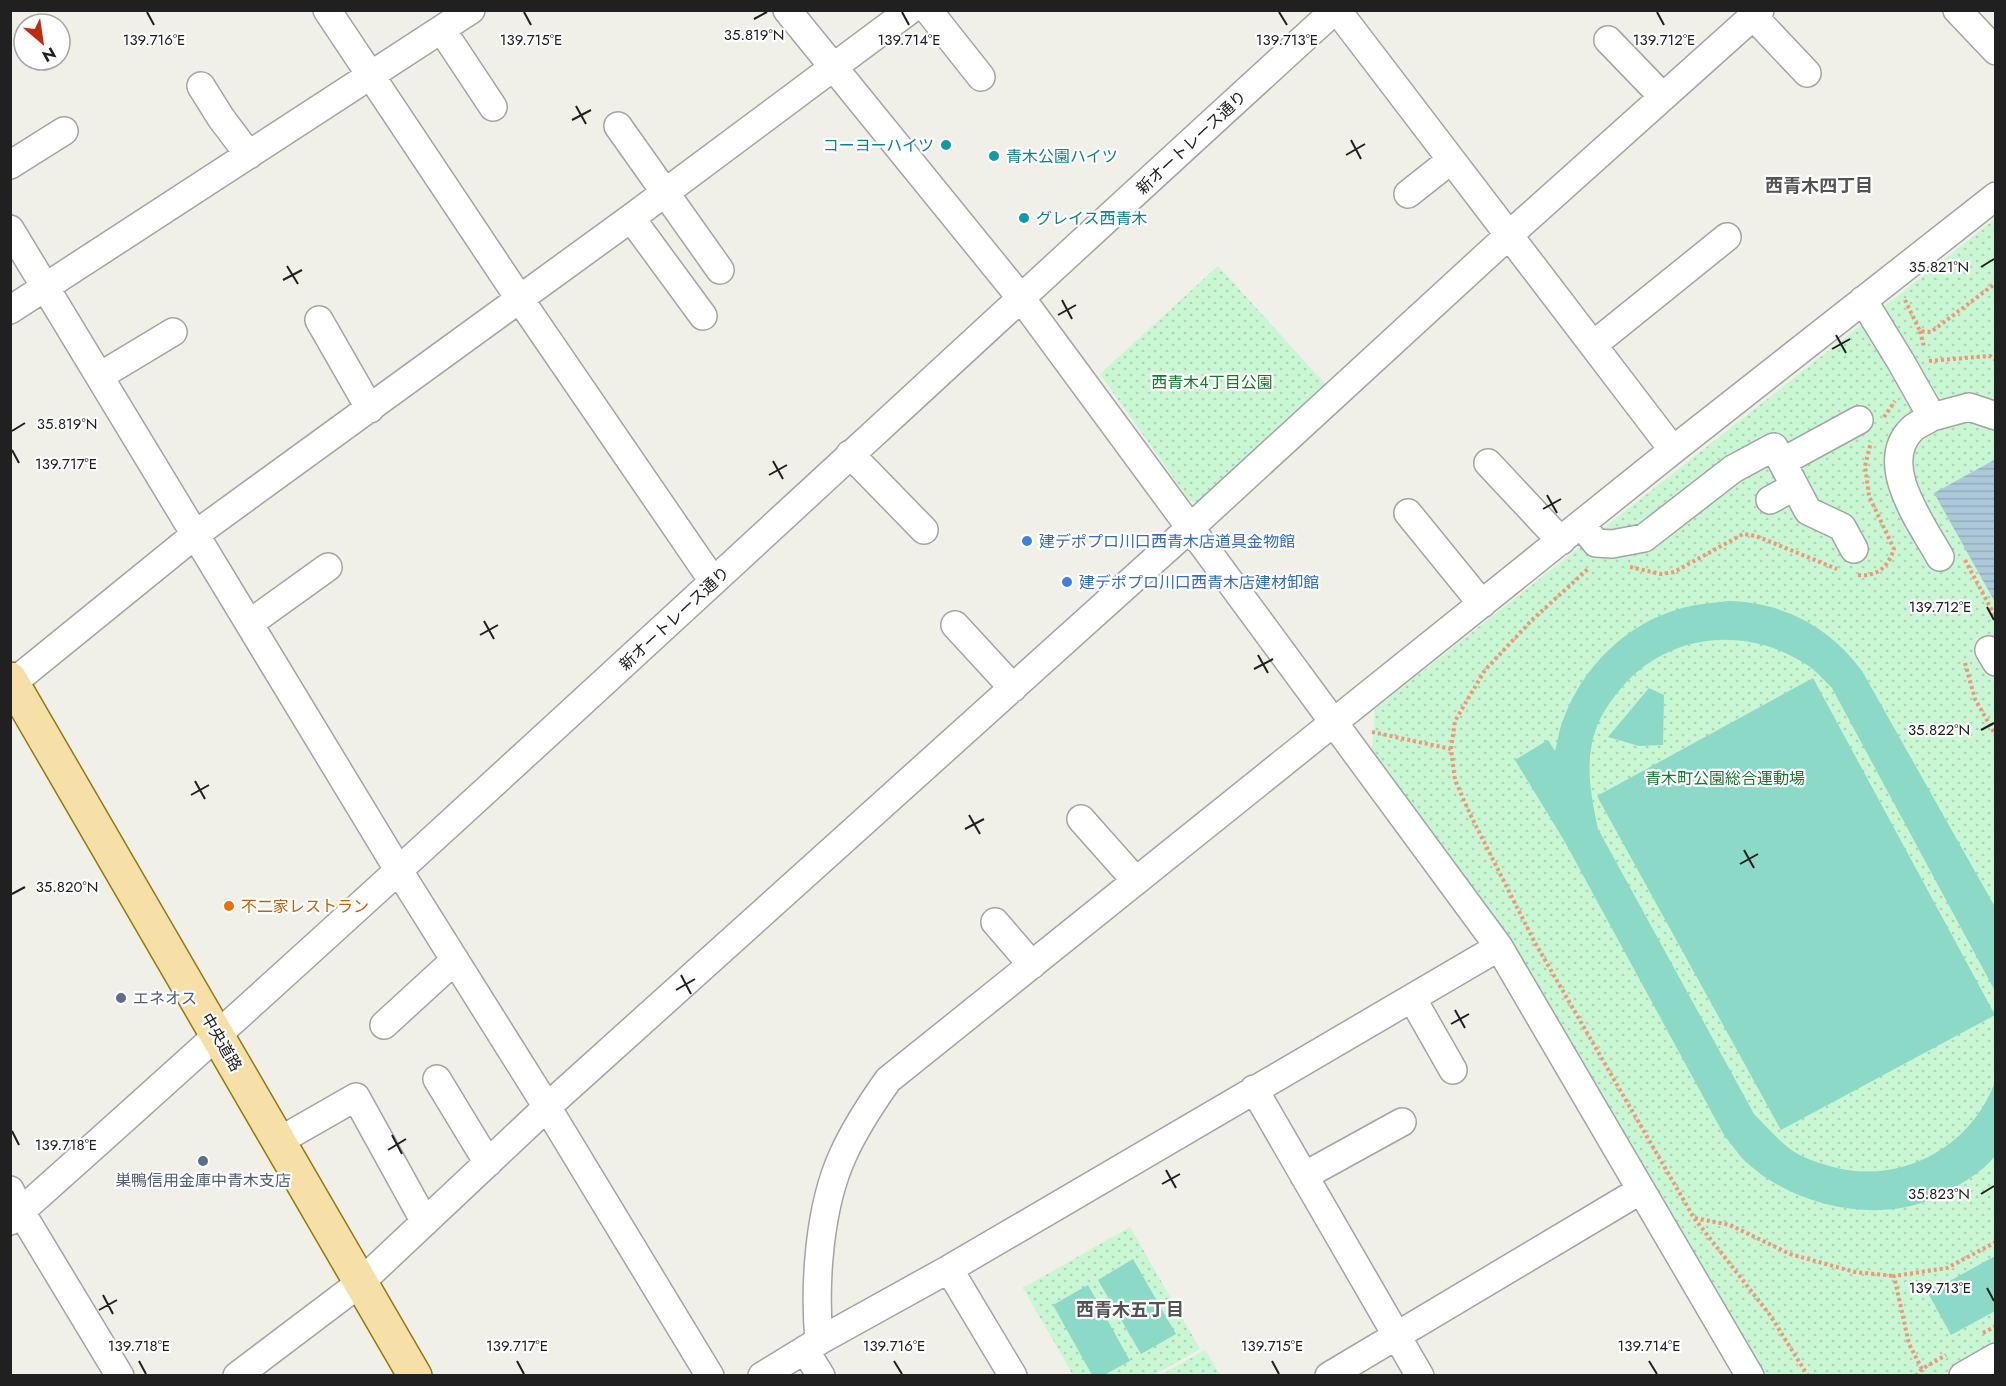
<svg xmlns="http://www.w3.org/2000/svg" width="2006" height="1386" viewBox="0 0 2006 1386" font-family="Jost,'Noto Sans JP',sans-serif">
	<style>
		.park { fill: url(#park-dots) }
		.pitch { fill: #8cd9c7 }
		.water { fill: url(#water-rules) }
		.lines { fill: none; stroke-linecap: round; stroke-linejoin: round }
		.minor-casing { stroke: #a4a4a4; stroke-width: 30 }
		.major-casing { stroke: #927a0b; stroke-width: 36 }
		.path { stroke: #f09779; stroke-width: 4; stroke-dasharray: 3 3; stroke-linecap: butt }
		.minor { stroke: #fff; stroke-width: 27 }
		.major { stroke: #f6e0a7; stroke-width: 33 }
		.ticks { fill: none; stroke: #202020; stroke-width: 2 }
		.culture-dot { fill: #0f9aa8; stroke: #fff; stroke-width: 2 }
		.shop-dot { fill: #3f7fe0; stroke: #fff; stroke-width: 2 }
		.food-dot { fill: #e8710a; stroke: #fff; stroke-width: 2 }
		.service-dot { fill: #5c6f8a; stroke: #fff; stroke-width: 2 }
		.labels { text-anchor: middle; stroke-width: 4.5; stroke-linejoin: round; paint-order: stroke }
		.street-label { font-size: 16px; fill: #202020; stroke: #fff }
		.culture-label { font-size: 16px; fill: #0d838f; stroke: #fff; text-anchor: start }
		.park-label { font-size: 16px; fill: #14792c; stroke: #fff }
		.shop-label { font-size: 16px; fill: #366cbe; stroke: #fff; text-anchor: start }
		.food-label { font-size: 16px; fill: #c56008; stroke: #fff; text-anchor: start }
		.service-label { font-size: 16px; fill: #4e5e75; stroke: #fff; text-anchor: start }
		.neighbourhood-label { font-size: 18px; font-weight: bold; fill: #535353; stroke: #fff }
		.ticks-label { font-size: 15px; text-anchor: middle; fill: #202020; stroke: #fff; stroke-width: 4.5; stroke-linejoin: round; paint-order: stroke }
	</style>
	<defs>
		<pattern id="park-dots" width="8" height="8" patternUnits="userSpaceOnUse" patternTransform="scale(1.5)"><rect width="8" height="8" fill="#c9f6d3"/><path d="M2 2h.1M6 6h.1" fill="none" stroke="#acd3b5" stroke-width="1.8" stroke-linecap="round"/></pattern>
		<pattern id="water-rules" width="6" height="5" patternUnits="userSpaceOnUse" patternTransform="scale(1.5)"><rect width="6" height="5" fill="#acc9da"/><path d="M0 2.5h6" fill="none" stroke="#94acbb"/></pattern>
	</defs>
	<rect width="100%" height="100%" fill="#f0efe8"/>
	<path class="park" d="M1995 219V1344L1942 1375H1764L1505 935 1372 751 1375 709Z
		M1218 266 1326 385 1204 503 1190 501 1100 374Z
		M1130 1227 1200 1349 1154 1375H1073L1023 1288Z
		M1205 1350 1220 1375H1161Z"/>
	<path class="pitch" d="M1728 601C1783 602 1830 627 1862 671L1995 907V991L1832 688C1825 681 1817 672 1809 666 1749 626 1671 631 1622 687 1612 699 1601 714 1596 729 1584 762 1591 796 1598 829L1754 1114C1766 1126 1777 1139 1790 1149 1802 1158 1819 1163 1833 1167 1900 1185 1971 1148 1995 1082V1156C1985 1169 1970 1178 1956 1187 1940 1196 1920 1205 1901 1208 1846 1217 1780 1197 1741 1157 1735 1150 1730 1142 1724 1135L1565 842 1515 760 1548 740 1555 751C1558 741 1559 730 1563 720 1583 666 1627 623 1682 608 1697 604 1713 603 1728 601Z
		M1813 678 1995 1015 1781 1130 1597 796Z
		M1649 688 1664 695 1663 745 1639 746 1608 737Z
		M1995 1256V1311L1951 1335 1928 1293Z
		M1133 1259 1176 1334 1141 1354 1098 1280Z
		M1088 1285 1130 1361 1104 1375H1092L1053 1305Z"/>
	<path class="water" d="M1994 460 1996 463 1995 602 1934 493Z"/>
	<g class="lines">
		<defs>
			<path id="minor" d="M327 10 519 298 713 581
				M787 10 1021 298 1499 947 1750 1376
				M928 10 981 77
				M1337 10 1673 450
				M1957 10 1996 51
				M1753 16 1807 73
				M442 30 493 107
				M1608 40 1663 97
				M201 86 221 118 249 155
				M618 126 720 270
				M10 165 64 131
				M1408 194 1451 160
				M631 218 703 316
				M10 229 399 871 547 1107 710 1376
				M1863 300 1901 362 1932 417 1969 407 1996 416
				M10 310 471 10
				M319 320 370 409
				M1593 345 1727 237
				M100 376 173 332
				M1932 417C1926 421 1917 424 1912 429 1876 464 1922 524 1940 557
				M850 454 924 530
				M1782 462 1859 420
				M1488 463 1561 541
				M1770 500 1795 486
				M1408 513 1482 604
				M1581 524 1596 543 1612 544 1644 538 1733 469 1774 447 1808 511 1842 527 1854 549
				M250 623 328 567
				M955 625 1013 688
				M1989 650 1996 662
				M10 685 196 534 631 218 910 10
				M1081 819 1136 881
				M995 922 1032 965
				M1412 998 1453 1070
				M384 1025 455 960
				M437 1079 488 1163
				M1254 1089 1420 1376
				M279 1141 356 1097 425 1222
				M1304 1176 1402 1122
				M10 1190 21 1212 120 1376
				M10 1221C457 823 893 413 1335 10
				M949 1269 1013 1376
				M819 1341C814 1284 819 1207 843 1155 855 1128 871 1104 888 1080L1673 450 1996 196
				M805 1350 821 1376
				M237 1376 360 1283 547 1107 1190 528 1509 235 1760 10
				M762 1376 819 1341 949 1269 1499 947
				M1329 1376 1641 1190
				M1963 1376 1996 1357"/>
			<path id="major" d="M10 679 415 1376"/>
		</defs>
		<use href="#minor" class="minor-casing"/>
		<use href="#major" class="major-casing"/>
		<path class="path" d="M1905 300 1920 331 1931 332 1996 283
			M1920 331 1924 347
			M1929 361 1990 356 1996 360
			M1884 417 1895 401
			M1965 560 1996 618
			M1630 567 1661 574 1674 572 1743 534 1756 536 1837 569
			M1858 575C1877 577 1888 567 1894 549L1869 496 1865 466 1871 442
			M1965 663 1975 699 1996 736
			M1372 732 1451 749 1455 780 1470 814 1534 941 1694 1218 1770 1315 1808 1376
			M1451 749 1455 721 1485 670 1532 620 1589 568
			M1695 1218 1730 1225 1790 1254 1855 1272 1894 1276
			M1983 1333 1996 1326
			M1922 1369 1909 1344 1894 1276 1947 1268 1996 1242
			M1916 1376 1922 1369 1946 1355"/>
		<use href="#minor" class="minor"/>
		<use href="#major" class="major"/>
	</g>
	<path class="ticks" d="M147 12 154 25M524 12 531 25M902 12 909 25M1279 12 1287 25M1657 12 1664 25M754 19 767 12M576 106 586 124M572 120 591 110M1351 140 1361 159M1346 155 1365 144M287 266 298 284M1981 267 1994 259M283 280 302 270M1062 300 1072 319M1058 315 1076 305M1836 335 1846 353M1832 349 1850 339M12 431 25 423M12 450 19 463M773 461 783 479M769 475 787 465M1547 495 1557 513M1543 509 1561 499M1987 607 1994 620M484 621 494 639M480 635 498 625M1258 655 1268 673M1254 669 1273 659M1981 730 1994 723M195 781 205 799M191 795 209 785M969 815 980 834M965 829 984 819M1744 850 1754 868M1740 864 1758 854M12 894 25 887M681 975 691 994M676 990 695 979M1455 1010 1465 1028M1451 1024 1469 1014M12 1131 19 1145M392 1135 402 1154M388 1150 406 1139M1166 1170 1176 1188M1162 1184 1180 1174M1981 1194 1994 1186M1987 1288 1994 1301M103 1295 113 1314M99 1310 117 1300M139 1361 146 1374M517 1361 524 1374M894 1361 902 1374M1272 1361 1279 1374M1649 1361 1657 1374"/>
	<g class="culture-dot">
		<circle cx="946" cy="145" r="6"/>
		<circle cx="994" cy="156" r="6"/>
		<circle cx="1024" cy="218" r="6"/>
	</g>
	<g class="shop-dot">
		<circle cx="1027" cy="541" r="6"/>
		<circle cx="1067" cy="582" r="6"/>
	</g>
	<circle class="food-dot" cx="229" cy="906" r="6"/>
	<g class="service-dot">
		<circle cx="121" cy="998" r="6"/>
		<circle cx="203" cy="1161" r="6"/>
	</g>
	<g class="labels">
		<g class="street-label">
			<text transform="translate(1191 142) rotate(-43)" y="6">新オートレース通り</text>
			<text transform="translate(674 618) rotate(-43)" y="6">新オートレース通り</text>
			<text transform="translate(222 1042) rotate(60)" y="6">中央道路</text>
		</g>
		<g class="culture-label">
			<text x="934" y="151" text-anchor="end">コーヨーハイツ</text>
			<text x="1006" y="162">青木公園ハイツ</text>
			<text x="1036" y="224">グレイス西青木</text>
		</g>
		<g class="park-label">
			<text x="1212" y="388">西青木4丁目公園</text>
			<text x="1725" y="784">青木町公園総合運動場</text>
		</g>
		<g class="shop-label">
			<text x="1039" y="547">建デポプロ川口西青木店道具金物館</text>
			<text x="1079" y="588">建デポプロ川口西青木店建材卸館</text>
		</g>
		<g class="food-label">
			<text x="241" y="912">不二家レストラン</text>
		</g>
		<g class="service-label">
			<text x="133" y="1004">エネオス</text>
			<text x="203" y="1186" text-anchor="middle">巣鴨信用金庫中青木支店</text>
		</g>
		<g class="neighbourhood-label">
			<text x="1819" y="192">西青木四丁目</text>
			<text x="1130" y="1316">西青木五丁目</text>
		</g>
	</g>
	<g class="ticks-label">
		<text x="754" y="40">35.819°N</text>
		<text x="154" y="45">139.716°E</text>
		<text x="531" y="45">139.715°E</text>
		<text x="909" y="45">139.714°E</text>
		<text x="1287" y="45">139.713°E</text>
		<text x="1664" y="45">139.712°E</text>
		<text x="1939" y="272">35.821°N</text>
		<text x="67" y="429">35.819°N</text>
		<text x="66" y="469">139.717°E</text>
		<text x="1940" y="612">139.712°E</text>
		<text x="1939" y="735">35.822°N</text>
		<text x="67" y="892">35.820°N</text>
		<text x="66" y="1150">139.718°E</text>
		<text x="1939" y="1199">35.823°N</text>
		<text x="1940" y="1293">139.713°E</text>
		<text x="139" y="1351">139.718°E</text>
		<text x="517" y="1351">139.717°E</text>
		<text x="894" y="1351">139.716°E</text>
		<text x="1272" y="1351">139.715°E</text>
		<text x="1649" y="1351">139.714°E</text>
	</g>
	<rect width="2006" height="1386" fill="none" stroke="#202020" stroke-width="24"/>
	<g transform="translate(42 42) rotate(151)"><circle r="28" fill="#ffffff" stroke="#a6a6a6" stroke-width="1.5"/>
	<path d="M0-4.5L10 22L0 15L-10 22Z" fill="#c22a0f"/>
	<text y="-9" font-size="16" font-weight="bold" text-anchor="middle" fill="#202020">N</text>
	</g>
</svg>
